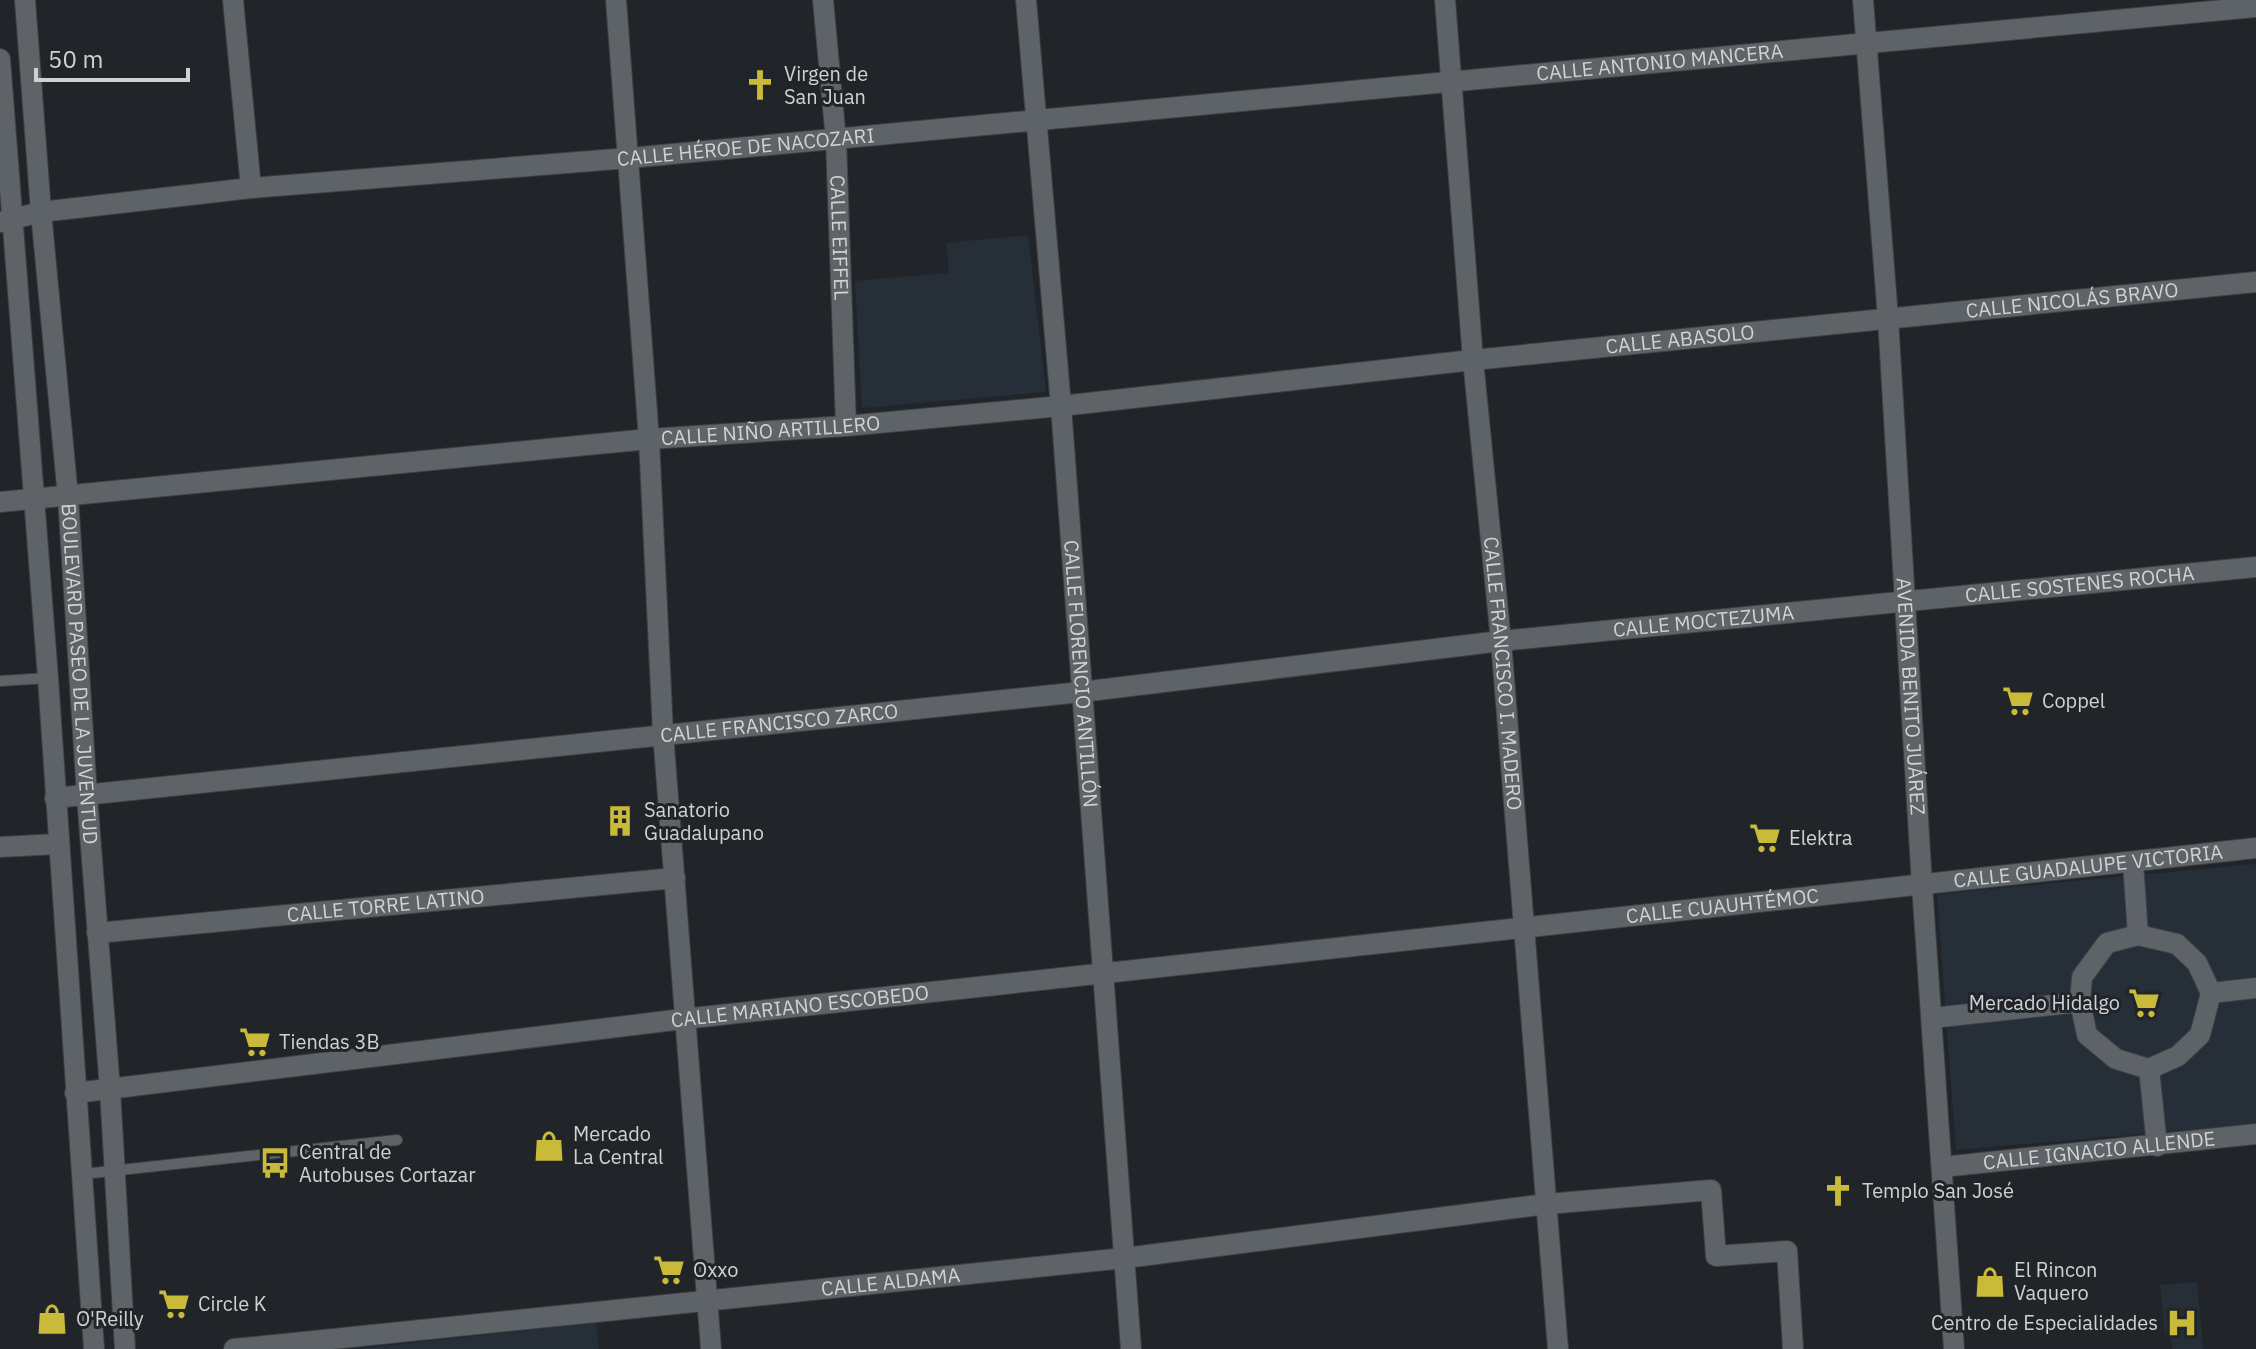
<svg xmlns="http://www.w3.org/2000/svg" width="2256" height="1349" viewBox="0 0 2256 1349" font-family="'IBM Plex Sans',sans-serif">
	<style>
		.built { fill: #262f38 }
		.lines { fill: none; stroke-linecap: round; stroke-linejoin: round }
		.lane-casing { stroke: #3d4145; stroke-width: 12 }
		.street-casing { stroke: #3d4145; stroke-width: 22 }
		.secondary-casing { stroke: #3d4145; stroke-width: 22 }
		.lane { stroke: #5e6368; stroke-width: 10 }
		.street { stroke: #5e6368; stroke-width: 20 }
		.secondary { stroke: #5e6368; stroke-width: 20 }
		.labels { text-anchor: middle; stroke-width: 6; stroke-linejoin: round; paint-order: stroke }
		.street-label { font-size: 20px; fill: #cfd2d5; stroke: #212529 }
		.poi-label { font-size: 20px; fill: #cfd2d5; stroke: #212529; text-anchor: start }
	</style>
	<rect width="100%" height="100%" fill="#212529"/>
	<path class="built" d="M1028 235 1046 392 862 408 855 281 949 273 946 243Z
		M2256 864V1124L1956 1150 1937 894Z
		M2197 1282 2203 1349H2172L2170 1334H2165L2160 1285Z
		M596 1323 599 1349H355Z"/>
	<g class="lines">
		<defs>
			<path id="lane" d="M0 681 48 678
				M83 1174 397 1140"/>
			<g id="street">
				<path d="M233 0 251 188"/>
				<path d="M616 0 649 439 663 733 711 1349"/>
				<path id="s1" d="M823 0 836 140 846 426"/>
				<path id="s2" d="M1026 0 1061 406 1131 1349"/>
				<path id="s3" d="M1445 0 1473 360 1501 641 1558 1349"/>
				<path id="s4" d="M0 222 41 212 251 188 629 158 2256 7"/>
				<path id="s5" d="M0 502 649 439 846 426 1061 406 1473 360 2256 282"/>
				<path id="s6" d="M55 798 1081 692 1501 641 2256 567"/>
				<path d="M0 847 58 844"/>
				<path d="M2133 863 2138 935"/>
				<path id="s7" d="M97 933 675 878"/>
				<path d="M2138 935 2177 944 2197 963 2211 993 2200 1035 2178 1056 2149 1069 2116 1059 2087 1035 2080 1002 2082 977 2107 943Z"/>
				<path d="M2211 993 2256 988"/>
				<path d="M1932 1018 2080 1002"/>
				<path d="M2149 1069 2157 1146"/>
				<path id="s8" d="M75 1093 683 1019 2256 848"/>
				<path id="s9" d="M1942 1167 2256 1134"/>
				<path id="s10" d="M234 1349 1125 1258 1547 1204 1711 1190 1716 1256 1787 1251 1793 1349"/>
			</g>
			<g id="secondary">
				<path id="s11" d="M25 0 41 212 68 497 87 796 110 1089 125 1349"/>
				<path id="s12" d="M1863 0 1888 318 1922 885 1954 1349"/>
				<path d="M0 59 48 678 94 1349"/>
			</g>
		</defs>
		<use href="#lane" class="lane-casing"/>
		<use href="#street" class="street-casing"/>
		<use href="#secondary" class="secondary-casing"/>
		<use href="#lane" class="lane"/>
		<use href="#street" class="street"/>
		<use href="#secondary" class="secondary"/>
	</g>
	<defs>
		<symbol id="church-bare" viewBox="-9 -9 18 18"><path d="M-1.2-6h2.4v3.5h3.3v2.4h-3.3V6h-2.4V-.1h-3.3v-2.4h3.3Z" fill="#caba3a" stroke="#212529" stroke-width="2.5" paint-order="stroke"/></symbol>
		<symbol id="supermarket-bare" viewBox="-9 -9 18 18"><path d="M-6-5.5h2.5l.6 2H6L4.5 2H-2.5L-4.4-4H-6ZM-1.5 3.2a1.3 1.3 0 1 0 .1 0ZM3 3.2a1.3 1.3 0 1 0 .1 0Z" fill="#caba3a" stroke="#212529" stroke-width="2.5" paint-order="stroke"/></symbol>
		<symbol id="building-bare" viewBox="-9 -9 18 18"><path d="M-4-6H4V6H1V3H-1V6H-4ZM-2.5-4.3h1.7v1.8h-1.7ZM.8-4.3h1.7v1.8H.8ZM-2.5-1h1.7V.8h-1.7ZM.8-1h1.7V.8H.8Z" fill="#caba3a" stroke="#212529" stroke-width="2.5" paint-order="stroke"/></symbol>
		<symbol id="shop-bare" viewBox="-9 -9 18 18"><path d="M-5-2.5h2.3a2.7 3.5 0 0 1 5.4 0H5L5.5 6h-11ZM-1.5-2.5h3a1.5 2.3 0 0 0-3 0Z" fill="#caba3a" stroke="#212529" stroke-width="2.5" paint-order="stroke"/></symbol>
		<symbol id="bus-bare" viewBox="-9 -9 18 18"><path d="M-5-6H5V4H4V6H2V4H-2V6H-4V4H-5ZM-3.5-4V0h7V-4ZM-3.5 1.2v1.5H-2V1.2ZM2 1.2v1.5H3.5V1.2Z" fill="#caba3a" stroke="#212529" stroke-width="2.5" paint-order="stroke"/></symbol>
		<symbol id="hospital-bare" viewBox="-9 -9 18 18"><path d="M-5-5h3v3.5h4V-5h3V5h-3V1.5h-4V5h-3Z" fill="#caba3a" stroke="#212529" stroke-width="2.5" paint-order="stroke"/></symbol>
	</defs>
	<g fill-rule="evenodd">
		<use href="#church-bare" x="738" y="63" width="44" height="44"/>
		<use href="#supermarket-bare" x="1996" y="679" width="44" height="44"/>
		<use href="#building-bare" x="598" y="799" width="44" height="44"/>
		<use href="#supermarket-bare" x="1743" y="816" width="44" height="44"/>
		<use href="#supermarket-bare" x="2122" y="981" width="44" height="44"/>
		<use href="#supermarket-bare" x="233" y="1020" width="44" height="44"/>
		<use href="#shop-bare" x="527" y="1124" width="44" height="44"/>
		<use href="#bus-bare" x="253" y="1141" width="44" height="44"/>
		<use href="#church-bare" x="1816" y="1169" width="44" height="44"/>
		<use href="#supermarket-bare" x="647" y="1248" width="44" height="44"/>
		<use href="#shop-bare" x="1968" y="1260" width="44" height="44"/>
		<use href="#supermarket-bare" x="152" y="1282" width="44" height="44"/>
		<use href="#shop-bare" x="30" y="1297" width="44" height="44"/>
		<use href="#hospital-bare" x="2160" y="1301" width="44" height="44"/>
	</g>
	<g class="labels">
		<g class="street-label">
			<text dy="7" stroke="none"><textPath href="#s4" startOffset="1668">CALLE ANTONIO MANCERA</textPath></text>
			<text dy="7" stroke="none"><textPath href="#s4" startOffset="750">CALLE HÉROE DE NACOZARI</textPath></text>
			<text dy="7" stroke="none"><textPath href="#s1" startOffset="238">CALLE EIFFEL</textPath></text>
			<text dy="7" stroke="none"><textPath href="#s5" startOffset="2082">CALLE NICOLÁS BRAVO</textPath></text>
			<text dy="7" stroke="none"><textPath href="#s5" startOffset="1688">CALLE ABASOLO</textPath></text>
			<text dy="7" stroke="none"><textPath href="#s5" startOffset="774">CALLE NIÑO ARTILLERO</textPath></text>
			<text dy="7" stroke="none"><textPath href="#s6" startOffset="2036">CALLE SOSTENES ROCHA</textPath></text>
			<text dy="7" stroke="none"><textPath href="#s6" startOffset="1658">CALLE MOCTEZUMA</textPath></text>
			<text dy="7" stroke="none"><textPath href="#s11" startOffset="676">BOULEVARD PASEO DE LA JUVENTUD</textPath></text>
			<text dy="7" stroke="none"><textPath href="#s2" startOffset="676">CALLE FLORENCIO ANTILLÓN</textPath></text>
			<text dy="7" stroke="none"><textPath href="#s3" startOffset="676">CALLE FRANCISCO I. MADERO</textPath></text>
			<text dy="7" stroke="none"><textPath href="#s12" startOffset="698">AVENIDA BENITO JUÁREZ</textPath></text>
			<text dy="7" stroke="none"><textPath href="#s6" startOffset="728">CALLE FRANCISCO ZARCO</textPath></text>
			<text dy="7" stroke="none"><textPath href="#s8" startOffset="2026">CALLE GUADALUPE VICTORIA</textPath></text>
			<text dy="7" stroke="none"><textPath href="#s7" startOffset="290">CALLE TORRE LATINO</textPath></text>
			<text dy="7" stroke="none"><textPath href="#s8" startOffset="1658">CALLE CUAUHTÉMOC</textPath></text>
			<text dy="7" stroke="none"><textPath href="#s8" startOffset="730">CALLE MARIANO ESCOBEDO</textPath></text>
			<text dy="7" stroke="none"><textPath href="#s9" startOffset="158">CALLE IGNACIO ALLENDE</textPath></text>
			<text dy="7" stroke="none"><textPath href="#s10" startOffset="660">CALLE ALDAMA</textPath></text>
		</g>
		<g class="poi-label">
			<text x="784" y="81">Virgen de<tspan x="784" dy="23">San Juan</tspan></text>
			<text x="2042" y="708">Coppel</text>
			<text x="644" y="817">Sanatorio<tspan x="644" dy="23">Guadalupano</tspan></text>
			<text x="1789" y="845">Elektra</text>
			<text x="2120" y="1010" text-anchor="end">Mercado Hidalgo</text>
			<text x="279" y="1049">Tiendas 3B</text>
			<text x="573" y="1141">Mercado<tspan x="573" dy="23">La Central</tspan></text>
			<text x="299" y="1159">Central de<tspan x="299" dy="23">Autobuses Cortazar</tspan></text>
			<text x="1862" y="1198">Templo San José</text>
			<text x="693" y="1277">Oxxo</text>
			<text x="2014" y="1277">El Rincon<tspan x="2014" dy="23">Vaquero</tspan></text>
			<text x="198" y="1311">Circle K</text>
			<text x="76" y="1326">O'Reilly</text>
			<text x="2158" y="1330" text-anchor="end">Centro de Especialidades</text>
		</g>
	</g>
	<path d="M36 68v12h152v-12" fill="none" stroke="#cfd2d5" stroke-width="4"/>
	<text x="48" y="68" font-size="24" fill="#cfd2d5" stroke="#212529" stroke-width="6" paint-order="stroke">50 m</text>
</svg>
